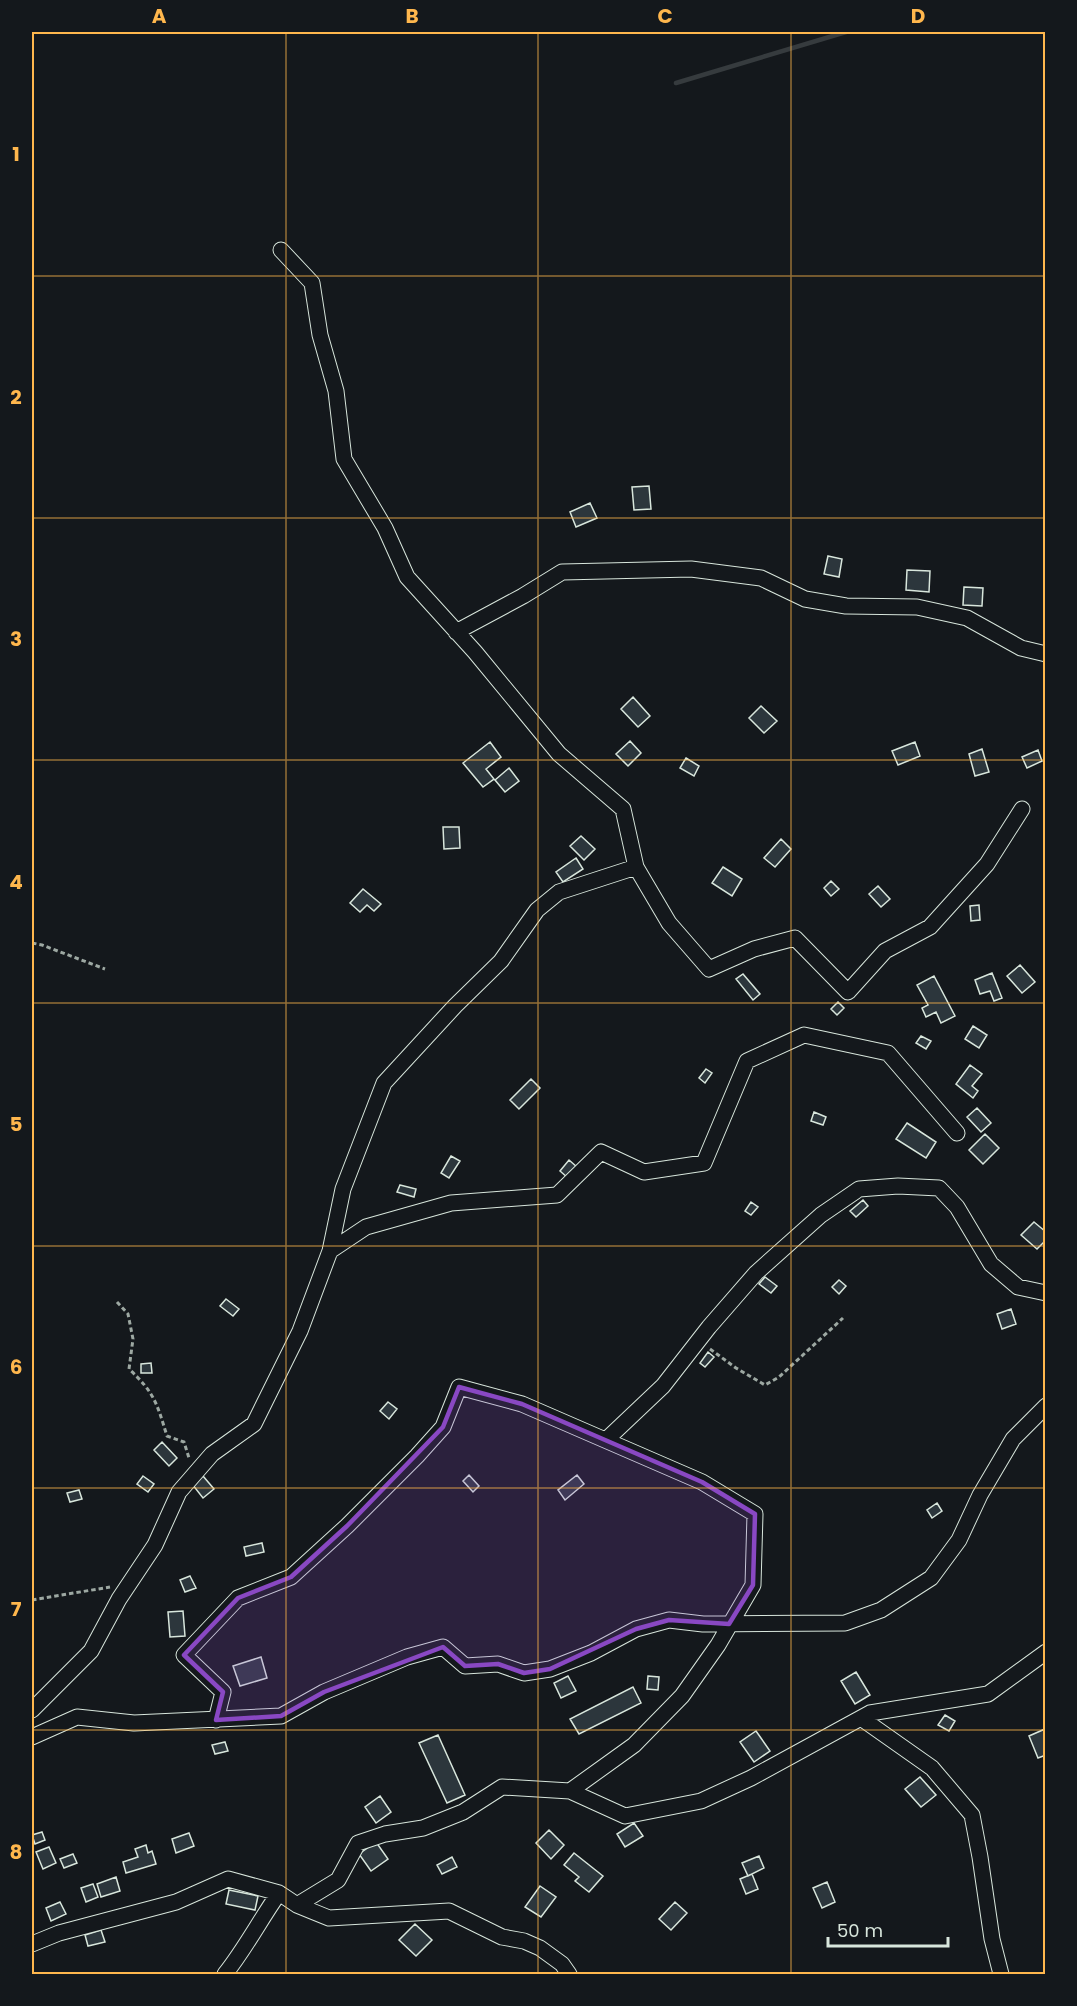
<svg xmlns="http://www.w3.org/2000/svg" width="1077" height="2006" viewBox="0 0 1077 2006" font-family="Poppins,sans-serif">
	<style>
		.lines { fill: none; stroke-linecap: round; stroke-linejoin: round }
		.stream { stroke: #363b3e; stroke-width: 4.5 }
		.building { fill: #2c363c; stroke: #d8e6dc; stroke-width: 1.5 }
		.minor-casing { stroke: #d8e6dc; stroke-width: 17 }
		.path { stroke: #9da8a2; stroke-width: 3; stroke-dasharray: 4.5 3; stroke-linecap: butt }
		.minor { stroke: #14181c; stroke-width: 15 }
		.marked { fill: #8948c3; fill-opacity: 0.2; stroke: #8948c3; stroke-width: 4.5; stroke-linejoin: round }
		.grid { fill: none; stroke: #ffb74d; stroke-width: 1.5; stroke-opacity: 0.55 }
		.neatline { fill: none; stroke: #ffb74d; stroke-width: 2 }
		.grid-label { font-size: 20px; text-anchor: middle; font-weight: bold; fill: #ffb74d }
	</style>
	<rect width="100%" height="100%" fill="#14181c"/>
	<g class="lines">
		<path class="stream" d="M676 83 846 32"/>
	</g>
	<path class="building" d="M649 486 651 509 634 510 632 487Z
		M590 503 597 518 576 527 570 512Z
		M828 556 842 559 839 577 824 574Z
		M907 570 930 571 929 592 906 590Z
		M964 587 983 588 982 606 963 605Z
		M633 697 650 716 638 727 621 709Z
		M761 706 777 721 764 733 749 718Z
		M630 741 641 753 628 766 616 754Z
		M490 742 501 757 486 769 494 779 483 787 463 763Z
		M915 742 920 756 898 765 892 751Z
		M982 749 989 772 975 776 969 754Z
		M1038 750 1042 761 1027 768 1022 757Z
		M686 758 699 766 694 776 680 768Z
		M509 768 519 781 505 792 495 780Z
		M443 827H459L460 848 444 849Z
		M581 836 595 849 584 860 570 846Z
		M781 839 791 849 775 867 764 858Z
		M576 858 583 869 563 882 556 872Z
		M723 867 742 879 732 896 712 883Z
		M831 881 839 889 831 896 824 888Z
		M878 886 890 899 881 907 869 894Z
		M363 889 381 904 374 911 367 905 360 912 350 903Z
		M979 905 980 920 971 921 970 906Z
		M1020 965 1035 982 1022 993 1007 976Z
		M992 973 1002 998 994 1001 990 991 980 994 975 980Z
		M743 974 760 994 753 1000 736 979Z
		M934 976 955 1016 941 1023 936 1012 926 1017 922 1008 928 1005 917 985Z
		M838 1002 844 1008 837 1015 831 1009Z
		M973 1026 987 1035 979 1048 965 1039Z
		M921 1036 931 1041 926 1049 916 1043Z
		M970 1065 982 1074 972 1086 978 1091 973 1098 956 1084Z
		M706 1069 712 1073 705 1083 699 1078Z
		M531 1079 540 1088 519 1109 510 1100Z
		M977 1108 991 1123 981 1132 967 1117Z
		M814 1112 826 1117 823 1125 811 1121Z
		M907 1123 936 1142 926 1158 896 1139Z
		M985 1134 999 1148 983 1164 969 1150Z
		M451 1156 460 1161 449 1178 441 1173Z
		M569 1160 577 1167 568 1178 560 1171Z
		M400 1185 416 1189 414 1197 397 1192Z
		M863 1200 868 1206 856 1217 850 1211Z
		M751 1202 758 1207 751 1215 745 1211Z
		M1034 1222 1046 1232V1240L1037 1249 1021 1235Z
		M765 1277 777 1286 771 1293 759 1284Z
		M839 1280 846 1286 839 1294 832 1287Z
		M226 1299 239 1309 233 1316 220 1306Z
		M1011 1309 1016 1324 1002 1329 997 1314Z
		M708 1352 714 1357 705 1367 700 1363Z
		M151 1363 152 1373H141V1364Z
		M388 1402 397 1409 389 1419 380 1411Z
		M162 1442 177 1458 169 1466 154 1450Z
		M469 1475 479 1486 473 1492 463 1481Z
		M577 1475 584 1484 565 1500 558 1490Z
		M143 1476 154 1484 148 1492 137 1484Z
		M203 1476 214 1489 203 1498 192 1484Z
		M79 1490 82 1499 70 1502 67 1493Z
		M937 1503 942 1511 932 1518 927 1510Z
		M262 1543 264 1552 246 1556 244 1547Z
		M190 1576 196 1588 185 1592 180 1580Z
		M183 1611 185 1636 170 1637 168 1612Z
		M261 1657 267 1678 240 1686 233 1666Z
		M856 1672 870 1695 855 1704 841 1681Z
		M568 1676 576 1691 561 1698 554 1683Z
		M648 1676 659 1677 658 1690 647 1689Z
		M633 1687 641 1703 579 1734 570 1719Z
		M945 1715 955 1721 949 1731 938 1725Z
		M1045 1729 1046 1755 1038 1758 1029 1736Z
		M756 1731 770 1751 754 1762 740 1742Z
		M438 1735 465 1795 447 1803 419 1743Z
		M225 1742 228 1751 215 1754 212 1745Z
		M920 1777 936 1795 921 1807 905 1789Z
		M380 1796 391 1812 376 1823 365 1807Z
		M634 1823 643 1836 625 1847 617 1834Z
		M549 1830 564 1845 551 1859 536 1843Z
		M42 1832 45 1840 35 1844 32 1835Z
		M189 1833 194 1846 176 1853 172 1839Z
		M376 1842 388 1859 371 1871 359 1854Z
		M146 1845 148 1853 152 1851 156 1864 126 1873 123 1862 138 1857 135 1849Z
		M49 1847 56 1863 43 1869 36 1852Z
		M574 1853 603 1876 589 1892 575 1881 579 1877 564 1865Z
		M73 1854 77 1863 64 1868 60 1859Z
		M759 1856 764 1868 748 1876 742 1863Z
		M452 1857 457 1867 442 1874 437 1865Z
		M752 1874 758 1889 746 1894 740 1879Z
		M116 1877 120 1891 101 1897 97 1884Z
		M827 1882 835 1902 822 1908 813 1888Z
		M93 1884 98 1897 86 1902 81 1888Z
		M540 1886 556 1897 541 1917 525 1907Z
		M229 1890 258 1896 255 1910 226 1904Z
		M60 1902 66 1914 51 1921 46 1908Z
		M675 1902 687 1913 671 1930 659 1919Z
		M415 1924 432 1940 416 1956 399 1940Z
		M101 1930 105 1942 88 1946 85 1935Z"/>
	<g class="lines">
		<defs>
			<path id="minor" d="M281 250 312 283 320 335 336 391 344 459 385 528 407 577 475 652 559 754 623 809 636 867 669 923 709 969 754 949 795 938 848 992 885 951 930 927 987 864 1022 809
				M456 632 523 596 562 572 691 569 761 578 805 599 846 606 917 607 967 618 1021 648 1046 654
				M330 1251 366 1227 451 1203 557 1195 601 1152 644 1172 704 1163 747 1061 804 1035 888 1053 957 1133
				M606 1440 663 1386 709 1327 756 1273 821 1215 859 1189 898 1186 939 1188 957 1207 991 1264 1018 1287 1046 1293
				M32 1710 91 1651 119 1599 155 1545 179 1492 212 1454 254 1424 300 1331 330 1251 343 1189 384 1083 455 1006 501 961 537 910 559 892 636 867
				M861 1718 932 1768 972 1815 980 1857 992 1939 1001 1974
				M216 1720 223 1692 184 1655 238 1598 291 1577 347 1526 417 1456 443 1427 459 1387 522 1404 702 1482 755 1514 753 1585 718 1645 682 1696 634 1745 570 1791
				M32 1737 77 1717 134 1723 281 1716 324 1692 407 1657 443 1647 465 1666 498 1664 524 1673 550 1669 591 1653 636 1629 669 1620 703 1624 845 1623 881 1610 931 1578 959 1540 980 1495 1013 1439 1046 1406
				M297 1905 338 1880 358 1843 385 1834 423 1828 463 1812 502 1787 570 1791 625 1816 701 1801 751 1778 870 1713 988 1694 1046 1652
				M32 1944 59 1933 176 1902 228 1879 279 1893
				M225 1974C245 1949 260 1920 279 1893L297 1905 329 1918 449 1911 502 1937 524 1941 540 1948 562 1964 569 1974"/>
		</defs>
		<use href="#minor" class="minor-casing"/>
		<path class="path" d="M32 943 42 945 105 969
			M117 1302 128 1314 133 1339 129 1369C155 1393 157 1404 167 1436L184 1442 189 1458
			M710 1349 736 1368 765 1385 779 1377 843 1318
			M32 1600 110 1587"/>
		<use href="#minor" class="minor"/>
	</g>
	<path class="marked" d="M459 1387 522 1404 702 1482 755 1514 753 1585 729 1624 669 1620 636 1629 550 1669 524 1673 498 1664 465 1666 443 1647 324 1692 281 1716 216 1720 223 1692 184 1655 238 1598 291 1577 347 1526 443 1427Z"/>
	<path class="grid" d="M286 32V1974M538 32V1974M791 32V1974M32 276H1046M32 518H1046M32 760H1046M32 1003H1046M32 1246H1046M32 1488H1046M32 1730H1046"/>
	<rect width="1077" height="2006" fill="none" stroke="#14181c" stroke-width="66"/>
	<path d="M828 1937v9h120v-9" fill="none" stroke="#d8e6dc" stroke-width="3"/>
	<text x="837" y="1937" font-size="18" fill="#d8e6dc" stroke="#14181c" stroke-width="4.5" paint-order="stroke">50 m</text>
	<rect x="33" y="33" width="1011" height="1940" class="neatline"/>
	<g class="grid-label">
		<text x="159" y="23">A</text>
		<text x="412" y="23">B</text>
		<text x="665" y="23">C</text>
		<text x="918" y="23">D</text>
		<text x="16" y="161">1</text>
		<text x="16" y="404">2</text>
		<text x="16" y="646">3</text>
		<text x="16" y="889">4</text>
		<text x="16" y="1131">5</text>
		<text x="16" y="1374">6</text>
		<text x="16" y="1616">7</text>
		<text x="16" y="1859">8</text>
	</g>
</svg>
